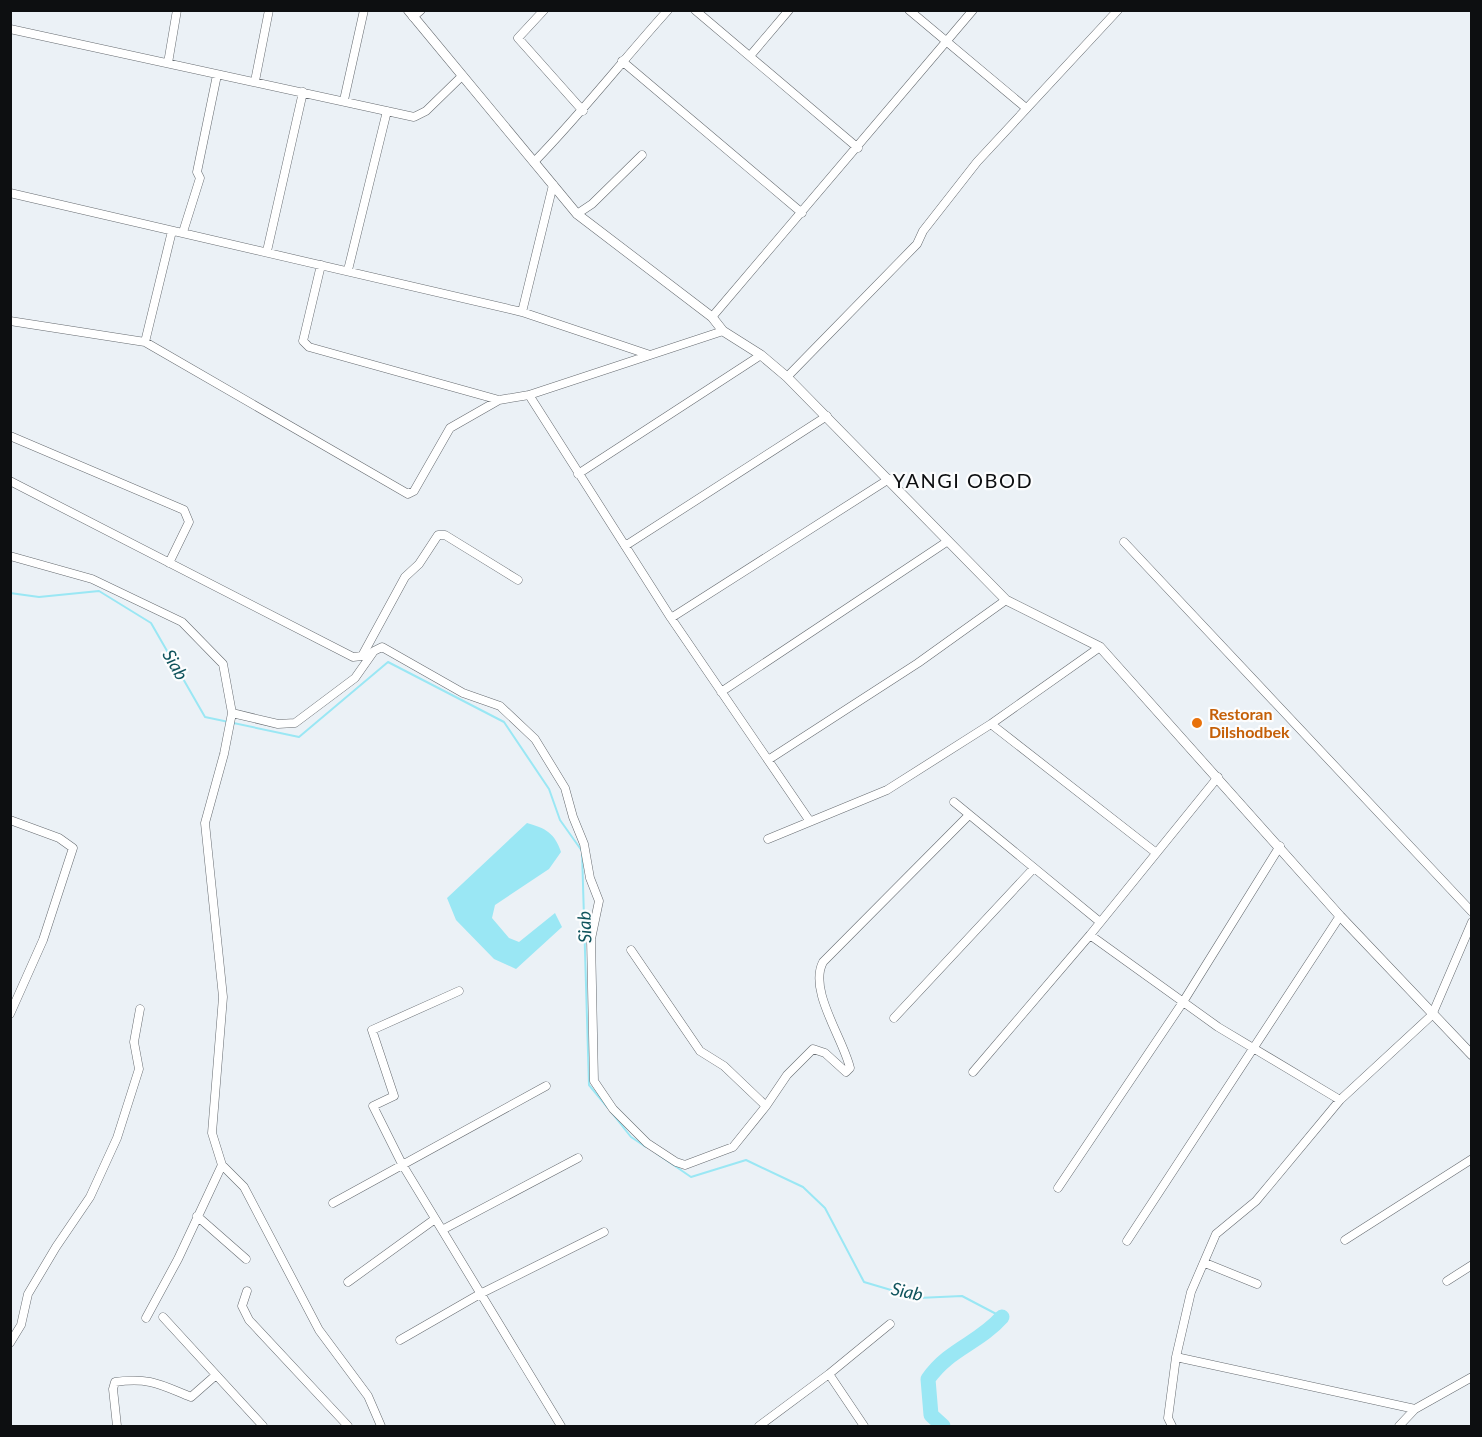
<svg xmlns="http://www.w3.org/2000/svg" width="1482" height="1437" viewBox="0 0 1482 1437" font-family="Lato,sans-serif">
	<style>
		.water { fill: #9ae7f4 }
		.lines { fill: none; stroke-linecap: round; stroke-linejoin: round }
		.stream { stroke: #9ae7f4; stroke-width: 2 }
		.river { stroke: #9ae7f4; stroke-width: 15 }
		.minor-casing { stroke: #666b70; stroke-width: 9 }
		.tertiary-casing { stroke: #666b70; stroke-width: 10 }
		.minor { stroke: #fff; stroke-width: 8 }
		.tertiary { stroke: #fff; stroke-width: 9 }
		.food-dot { fill: #e8710a; stroke: #fcfdfe; stroke-width: 2 }
		.labels { text-anchor: middle; stroke-width: 4.5; stroke-linejoin: round; paint-order: stroke }
		.food-label { font-size: 16px; font-weight: bold; fill: #c56008; stroke: #fcfdfe; text-anchor: start }
		.water-label { font-size: 18px; font-style: italic; fill: #0f535c; stroke: #fcfdfe }
		.quarter-label { font-size: 20px; letter-spacing: 1.5px; fill: #0d0f11; stroke: #fcfdfe }
	</style>
	<rect width="100%" height="100%" fill="#ebf1f6"/>
	<path class="water" d="M527 823C545 828 555 833 561 852L549 869 495 905 492 918 509 938 519 942 555 913 562 927 516 969 494 959 456 920 447 898Z"/>
	<g class="lines">
		<path class="stream" d="M10 593 39 597 99 591 151 623 205 717 299 737 388 662 504 722 549 789 560 820 582 851 589 1085 608 1108
			M612 1113 631 1137 646 1147
			M656 1153 691 1177 746 1160 803 1187 825 1208 864 1282 918 1298 962 1296 1002 1317"/>
		<path class="river" d="M943 1426 931 1415 928 1379C950 1348 978 1344 1002 1317"/>
		<defs>
			<path id="minor" d="M544 10 518 38 583 111
				M695 10 858 148
				M909 10 1026 108
				M413 17 421 10
				M10 29 414 117 426 111 462 76
				M750 56 789 10
				M622 61 802 213
				M168 63 177 10
				M255 81 269 10
				M344 100 364 10
				M534 162C581 114 622 61 668 10
				M10 193 522 312 650 355
				M577 214 592 204 642 155
				M183 232 200 178 197 172 217 75
				M267 251 303 92
				M321 265 303 341 309 347 499 400 529 395 723 331
				M348 270 387 111
				M522 312 553 185
				M712 317 973 10
				M10 321 145 342 408 494 414 491 450 428 499 400
				M145 342 172 231
				M787 377 917 244 923 231 977 162 1118 10
				M529 395 671 618 809 820
				M10 436 184 510 189 522 169 563
				M578 474 761 355
				M10 481 353 657 362 656 405 577 419 564 438 535H445L518 580
				M1124 542 1472 912
				M625 546 827 416
				M10 556 92 579 182 622 223 664 232 713 224 754 205 823 223 997 212 1133 222 1165 244 1187 319 1330 368 1396 381 1426
				M671 618 889 479
				M721 692 948 541
				M232 713 278 724 295 723 355 678 374 651 382 647 463 693 500 706 535 739 565 788 573 817 584 844 590 878 599 901 591 939 594 1081 613 1109 647 1143 676 1162 685 1165 733 1147 766 1106
				M991 724 1155 852
				M768 760 918 663 1006 600
				M954 802 1100 922
				M10 820 59 838 73 848 43 940 10 1014
				M768 839 887 790 991 724 1100 647
				M1090 935 1218 1027 1340 1100
				M631 950 700 1051 724 1066 766 1106 787 1075 813 1049 825 1053 846 1072 850 1068C843 1038 808 990 823 962L969 815
				M459 991 372 1030 394 1096 373 1106 402 1164 561 1426
				M894 1018 1033 869
				M973 1072 1090 935 1218 777
				M1058 1188 1183 1002 1280 846
				M333 1203 546 1086
				M197 1216 246 1259
				M442 1230 578 1158
				M1345 1240 1472 1159
				M1127 1241 1340 916
				M1205 1263 1257 1284
				M1447 1281 1472 1265
				M348 1282 435 1219
				M247 1291 242 1306 249 1320 348 1426
				M163 1317 263 1426
				M146 1318 178 1259 222 1165
				M400 1340 480 1294 604 1232
				M10 1343 21 1325 28 1294 56 1247 90 1197 117 1138 139 1069 134 1042 140 1009
				M1176 1357 1415 1409 1472 1377
				M829 1374 864 1426
				M117 1426 113 1389 115 1382C150 1377 161 1385 191 1397L216 1375
				M759 1426 829 1374 890 1324
				M1172 1426 1168 1418 1176 1357 1191 1292 1216 1234 1256 1201 1340 1100 1432 1015 1472 922
				M1399 1426 1415 1409"/>
			<path id="tertiary" d="M408 10 577 214 712 317 723 331 761 355 787 377 1006 600 1100 647 1340 916 1472 1055"/>
		</defs>
		<use href="#minor" class="minor-casing"/>
		<use href="#tertiary" class="tertiary-casing"/>
		<use href="#minor" class="minor"/>
		<use href="#tertiary" class="tertiary"/>
	</g>
	<circle class="food-dot" cx="1197" cy="723" r="6"/>
	<g class="labels">
		<g class="food-label">
			<text x="1209" y="720">Restoran<tspan x="1209" dy="18">Dilshodbek</tspan></text>
		</g>
		<g class="water-label">
			<text transform="translate(175 665) rotate(60)" y="6">Siab</text>
			<text transform="translate(585 927) rotate(-92)" y="6">Siab</text>
			<text transform="translate(907 1292) rotate(12)" y="6">Siab</text>
		</g>
		<g class="quarter-label">
			<text x="963" y="488">YANGI OBOD</text>
		</g>
	</g>
	<rect width="1482" height="1437" fill="none" stroke="#0d0f11" stroke-width="24"/>
</svg>
